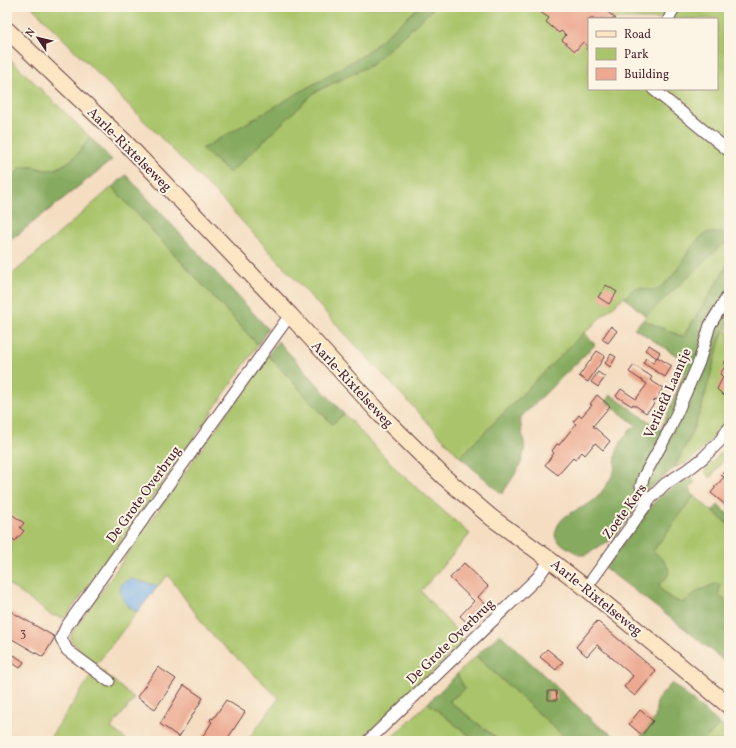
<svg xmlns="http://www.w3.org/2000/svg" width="736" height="748" viewBox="0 0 736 748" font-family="Vollkorn,serif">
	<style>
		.green { fill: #a9c46a; stroke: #7a724a; fill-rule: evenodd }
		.forest { fill: #86aa5e; stroke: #686444 }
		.water { fill: #77aee6; stroke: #606688 }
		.building { fill: #eca890 }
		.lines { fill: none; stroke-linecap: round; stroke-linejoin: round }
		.street-casing { stroke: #643c42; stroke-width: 13 }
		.secondary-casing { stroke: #643c42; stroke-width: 18 }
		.street { stroke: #fff; stroke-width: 11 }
		.secondary { stroke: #fce6c4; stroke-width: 16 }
		.labels { text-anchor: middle; stroke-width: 4; stroke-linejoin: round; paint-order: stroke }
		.number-label { font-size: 12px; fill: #724144 }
		.street-label { font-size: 14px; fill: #4a1f2b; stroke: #fcf5e5 }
	</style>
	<rect width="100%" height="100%" fill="#fcf5e5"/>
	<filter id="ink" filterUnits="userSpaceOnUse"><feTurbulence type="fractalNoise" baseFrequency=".025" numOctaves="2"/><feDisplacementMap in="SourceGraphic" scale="8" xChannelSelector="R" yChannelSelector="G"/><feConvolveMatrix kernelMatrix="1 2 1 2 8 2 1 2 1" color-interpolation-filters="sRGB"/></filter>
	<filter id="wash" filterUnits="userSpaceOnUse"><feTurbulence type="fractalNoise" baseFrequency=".012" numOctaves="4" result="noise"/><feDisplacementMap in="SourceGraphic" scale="16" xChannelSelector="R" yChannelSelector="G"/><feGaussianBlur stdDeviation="0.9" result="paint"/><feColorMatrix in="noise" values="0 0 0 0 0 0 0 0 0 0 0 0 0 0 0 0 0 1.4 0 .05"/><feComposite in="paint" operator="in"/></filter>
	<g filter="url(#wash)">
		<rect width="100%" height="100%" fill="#f4ddc1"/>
		<path class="green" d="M32 7H729V263L683 337 643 320 646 316 625 298V296L600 318 460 457 336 324 229 207ZM589 19H717V89H589Z
			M7 56 90 137C80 152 67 169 47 170 42 170 37 167 32 167 28 167 24 168 20 168L7 184Z
			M112 187 258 345 146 507 65 618 51 615 7 583V279Z
			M729 319V329L726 331 727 332H729V416L709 442 699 453 688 462 674 468 689 439 702 406 720 340Z
			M268 355 332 424 344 414 400 473 470 534 421 591 465 641 360 741H247L279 698 209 632 168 575 158 586 150 585 140 581 128 606 137 612 96 665 134 699 111 728 128 741H48L91 676 96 665 71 641V634Z
			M726 448 729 450V459L726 457 710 478 704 471Z
			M694 496 729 525V665L689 632 698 591 687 600 681 603C672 598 663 596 659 585L666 578 653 551Z
			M476 656 569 741H500L449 701 465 689 457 674Z
			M428 703 476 741H388Z
			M720 724 729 734V741H704Z"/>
		<path class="forest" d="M419 7H435L371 65 315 92 230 173 202 149 365 54Z
			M90 137 112 160 7 243V184L20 168 24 167H33L46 170 56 169 70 161 82 149Z
			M126 175 268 329 258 345 112 187Z
			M706 233H729V247L724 243 646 316 625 298C640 275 646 299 662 286 681 272 686 246 706 233Z
			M729 263V319L720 340 702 406 689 439 674 468 647 491 629 519 615 537 610 541 603 544 591 552 585 555H580L566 547 558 541 555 536C558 508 586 513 600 494 604 488 610 481 613 474 616 468 615 461 616 455 618 444 627 432 636 425L606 402 611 395 661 430 685 370V361L634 328 643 320 683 337Z
			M584 332 595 345 521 417C519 429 526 440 524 452 522 467 510 481 502 494L460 457Z
			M278 341 344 414 332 424 268 355Z
			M692 478 695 481 689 490 694 496 653 551C659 556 672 566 668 575 666 579 661 581 659 585 663 595 673 601 683 603L698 591 717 583 720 585 719 595 729 604V665L689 632 605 568 646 512 659 497 679 483Z
			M718 505 729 515V525L713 511Z
			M500 634 596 724 622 741H569L476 656Z
			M457 674 465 689 449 701 500 741H476L428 703Z
			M672 683 720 724 704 741H637L655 718 657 700Z"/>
		<path class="water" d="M131 579 158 586 137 612C127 605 116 596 122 583Z"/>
		<g id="blocks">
			<path class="building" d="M538 7H602L616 19H589V51L586 49 588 46 583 42 575 51 562 40 566 35 561 31 559 33 546 22 549 18 536 9Z
				M606 285 617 292 609 304 598 297Z
				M611 326 617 331 608 343 602 339Z
				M649 345 660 352 657 358 645 350Z
				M597 351 605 356 588 382 579 376Z
				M611 354 616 357 610 367 605 363Z
				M729 355V393L727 396 723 395 717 389 723 377 720 374 726 365 724 363Z
				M657 357 672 366 665 377 643 363 646 358 653 363Z
				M634 365 652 377 650 380 663 388 659 394 660 396 658 399H656L653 402 654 404 646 413 633 404 632 406 616 396 621 389 636 399 647 384 629 372Z
				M598 372 605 377 598 387 591 382Z
				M597 395 610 406 593 426 610 441 603 450 595 443 585 455 582 452 575 460 573 458 558 475 545 465 554 453 552 451 557 444 559 445 576 424 573 422 579 415 581 417 592 405 590 404Z
				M729 466V504L727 506 711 493 715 488V486L717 485 724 477 721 475Z
				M7 511 24 523 20 528 24 531 15 541 13 539 7 547Z
				M464 563 488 586 478 597 489 608 472 627 460 616 474 601 450 578Z
				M10 611 55 637 43 657 7 636V616Z
				M597 621 656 671 635 696 624 687 633 676 597 645 587 656 576 647Z
				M547 649 563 662 556 670 540 657Z
				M14 655 24 662 20 668 10 661Z
				M158 667 176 679 155 709 137 697Z
				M184 685 203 698 179 737 160 724Z
				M548 691H556L557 700H548Z
				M226 700 245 712 226 741H200L212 722 210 721 211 718 213 719Z
				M640 710 653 721 642 735 629 724Z"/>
		</g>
	</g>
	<g filter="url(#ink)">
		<use href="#blocks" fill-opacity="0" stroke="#643c42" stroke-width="1"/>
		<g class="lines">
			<defs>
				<path id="street" d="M669 19 674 7
					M653 89 729 151
					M646 506 641 486 644 476 670 429 699 362 710 325 729 294
					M586 588 651 498 665 484 693 466 703 458 719 442 729 428
					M109 681 67 650 61 638 66 627 290 315
					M368 741 538 577 550 560"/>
				<path id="secondary" d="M7 30 123 140 290 315 381 415 444 477 492 518 550 560 586 588 729 706"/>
			</defs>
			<use href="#street" class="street-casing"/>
			<use href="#secondary" class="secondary-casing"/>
			<use href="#street" class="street"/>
			<use href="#secondary" class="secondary"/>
		</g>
	</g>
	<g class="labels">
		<g class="number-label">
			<text x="23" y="637">3</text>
		</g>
		<g class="street-label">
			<text transform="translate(130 149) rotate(45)" y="5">Aarle-Rixtelseweg</text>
			<text transform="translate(353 384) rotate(47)" y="5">Aarle-Rixtelseweg</text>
			<text transform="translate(667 393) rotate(-66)" y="5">Verliefd Laantje</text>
			<text transform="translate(143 494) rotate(-54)" y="5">De Grote Overbrug</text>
			<text transform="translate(624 511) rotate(-54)" y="5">Zoete Kers</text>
			<text transform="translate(597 597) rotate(39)" y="5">Aarle-Rixtelseweg</text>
			<text transform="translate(450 641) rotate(-44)" y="5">De Grote Overbrug</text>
		</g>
	</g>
	<rect width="736" height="748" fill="none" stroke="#fcf5e5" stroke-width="24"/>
	<rect x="588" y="18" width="130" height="72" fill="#fcf5e5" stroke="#b59f9b"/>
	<rect x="596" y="31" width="20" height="6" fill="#fce6c4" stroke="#b59f9b"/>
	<text x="624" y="38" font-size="12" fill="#4a1f2b">Road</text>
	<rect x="596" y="48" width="20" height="12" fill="#a9c46a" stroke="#b59f9b"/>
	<text x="624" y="58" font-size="12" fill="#4a1f2b">Park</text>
	<rect x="596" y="68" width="20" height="12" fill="#eca890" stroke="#b59f9b"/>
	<text x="624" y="78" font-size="12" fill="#4a1f2b">Building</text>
	<g transform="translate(38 38) rotate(305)" stroke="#fcf5e5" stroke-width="3" paint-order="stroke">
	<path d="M0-3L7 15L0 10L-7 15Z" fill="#4a1f2b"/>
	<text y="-6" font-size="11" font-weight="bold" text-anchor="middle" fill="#4a1f2b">N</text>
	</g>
</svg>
